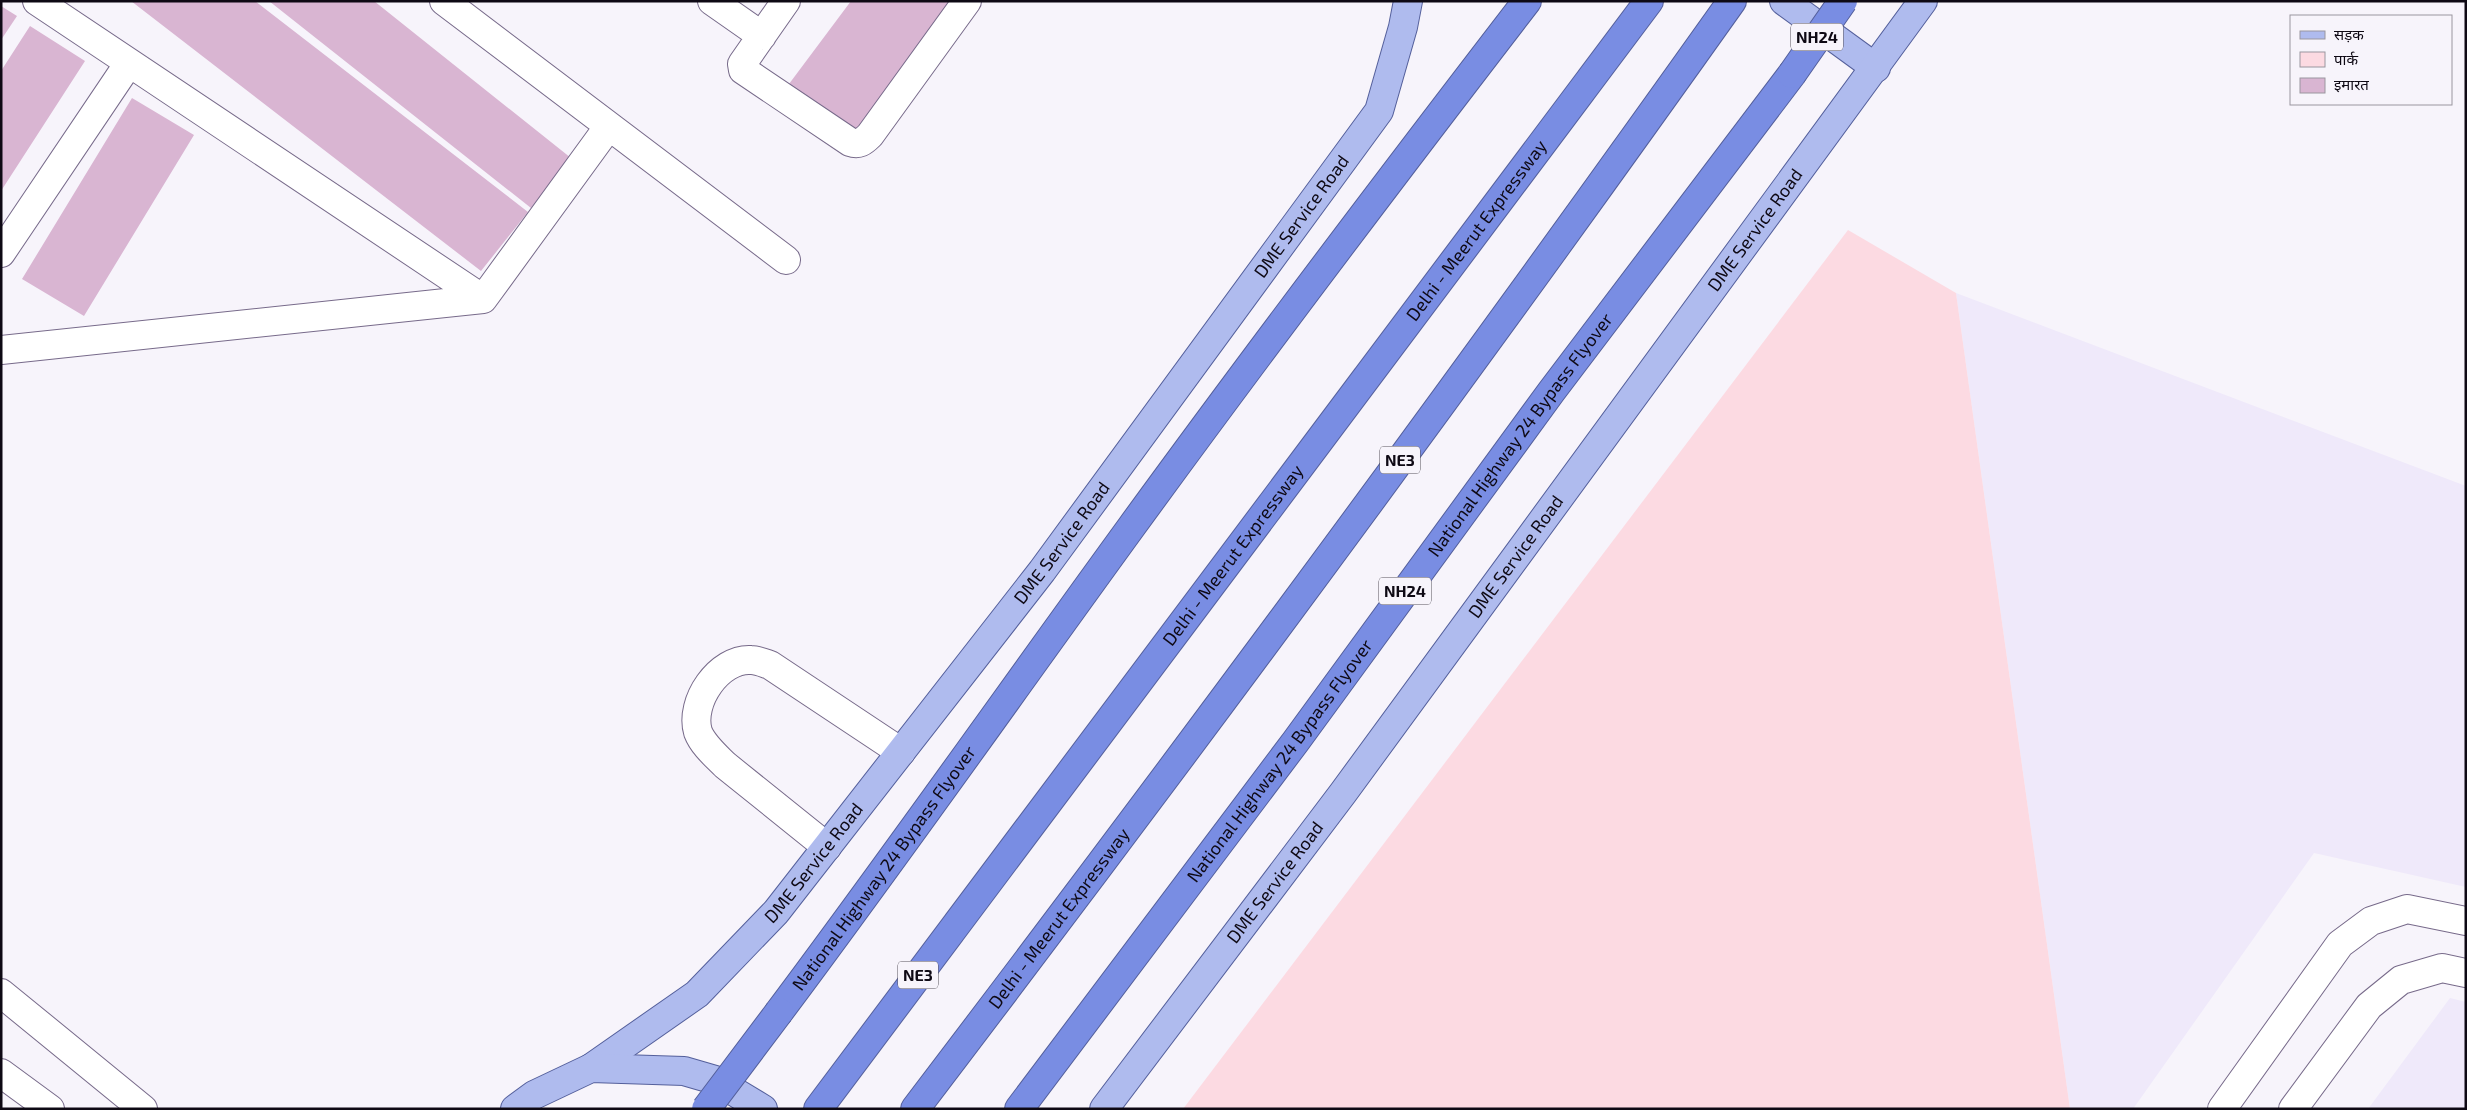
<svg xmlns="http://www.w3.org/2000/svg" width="2467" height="1110" viewBox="0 0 2467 1110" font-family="'Exo 2','Noto Sans Devanagari',sans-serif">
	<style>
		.built { fill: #efe9fa }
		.green { fill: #fcdae2 }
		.building { fill: #d9b5d2 }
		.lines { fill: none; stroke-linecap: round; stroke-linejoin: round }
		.minor-casing { stroke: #776a8a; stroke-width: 30 }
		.major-casing { stroke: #545f9b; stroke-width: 30 }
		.highway-casing { stroke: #545f9b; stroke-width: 30 }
		.minor { stroke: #fff; stroke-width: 28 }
		.major { stroke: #afbbee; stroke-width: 28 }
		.highway { stroke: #798de3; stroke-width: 28 }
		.highway-bridge-casing { stroke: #545f9b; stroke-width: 30; stroke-linecap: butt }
		.highway-bridge { stroke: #798de3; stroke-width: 28 }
		.labels { text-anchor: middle; stroke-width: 4.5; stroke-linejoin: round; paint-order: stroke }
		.shield { fill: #f7f4fb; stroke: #545059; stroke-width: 1 }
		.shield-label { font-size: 16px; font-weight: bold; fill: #0e0914 }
		.street-label { font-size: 18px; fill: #0e0914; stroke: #f7f4fb }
	</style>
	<rect width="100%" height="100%" fill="#f7f4fb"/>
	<path class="built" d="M1956 293 2466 486V887L2314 853 2133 1109H2070Z
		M2450 998 2466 1002V1109H2368Z"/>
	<path class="green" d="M1848 230 1956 293 2070 1109H1183Z"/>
	<path class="building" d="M131 1H255L528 212 481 271Z
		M269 1H374L571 158 531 208Z
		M851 1H956L857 135 789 84Z
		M1 6 17 16 1 40Z
		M30 26 85 61 1 191V71Z
		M132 98 194 135 84 316 22 279Z"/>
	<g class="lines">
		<defs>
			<path id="minor" d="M37 1 483 299
				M444 1 786 260
				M712 1 762 36
				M786 1 742 64 743 70 850 142C859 145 863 142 870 135L967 1
				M1 253 129 63
				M1 350 483 299 609 126
				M827 847 725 765C716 756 703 745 698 732 689 702 719 658 751 660 757 660 764 663 770 665L901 752
				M1 993 143 1109
				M1 1073 50 1109
				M2222 1109 2340 944 2371 921 2407 909 2466 921
				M2293 1109 2369 1006 2401 980 2442 968 2466 973"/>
			<g id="major">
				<path d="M1784 1 1876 68"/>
				<path id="s1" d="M591 1068 697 994 776 912 1042 571 1379 111 1403 27 1408 1"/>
				<path d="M515 1109 534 1095 591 1068 684 1071 715 1080 763 1109"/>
				<path id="s2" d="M1104 1109 1343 793 1923 1"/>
			</g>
			<g id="highway">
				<path id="s3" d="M779 1012C899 852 1014 688 1132 526 1261 349 1393 175 1527 1"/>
				<path id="s4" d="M818 1109 1649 1"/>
				<path id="s5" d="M915 1109C1193 744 1466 375 1732 1"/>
				<path id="s6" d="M1019 1109 1296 741 1551 392 1792 74"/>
			</g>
		</defs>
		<use href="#minor" class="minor-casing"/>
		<use href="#major" class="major-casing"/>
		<use href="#highway" class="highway-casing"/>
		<use href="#minor" class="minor"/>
		<use href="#major" class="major"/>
		<use href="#highway" class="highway"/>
		<defs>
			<path id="highway-bridge" d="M1792 74 1843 1
				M706 1109 779 1012"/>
		</defs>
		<use href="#highway-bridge" class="highway-bridge-casing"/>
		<use href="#highway-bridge" class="highway-bridge"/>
	</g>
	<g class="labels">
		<g class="shield">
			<rect x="1791" y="23.5" width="52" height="27" rx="4"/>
			<rect x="1380" y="446.5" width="40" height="27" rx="4"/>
			<rect x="1379" y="577.5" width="52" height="27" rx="4"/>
			<rect x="898" y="961.5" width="40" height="27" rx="4"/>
		</g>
		<g class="shield-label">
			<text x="1817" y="43">NH24</text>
			<text x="1400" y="466">NE3</text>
			<text x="1405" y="597">NH24</text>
			<text x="918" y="981">NE3</text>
		</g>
		<g class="street-label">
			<text dy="6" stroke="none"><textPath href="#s1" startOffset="1115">DME Service Road</textPath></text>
			<text dy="6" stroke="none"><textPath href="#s4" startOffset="1098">Delhi - Meerut Expressway</textPath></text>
			<text dy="6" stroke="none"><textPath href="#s2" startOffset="1094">DME Service Road</textPath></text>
			<text dy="6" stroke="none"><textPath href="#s6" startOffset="840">National Highway 24 Bypass Flyover</textPath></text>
			<text dy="6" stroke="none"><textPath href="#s1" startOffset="710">DME Service Road</textPath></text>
			<text dy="6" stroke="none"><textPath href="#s4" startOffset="692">Delhi - Meerut Expressway</textPath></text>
			<text dy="6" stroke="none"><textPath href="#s2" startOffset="689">DME Service Road</textPath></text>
			<text dy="6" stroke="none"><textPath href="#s6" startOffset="435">National Highway 24 Bypass Flyover</textPath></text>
			<text dy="6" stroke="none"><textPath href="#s1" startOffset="305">DME Service Road</textPath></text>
			<text dy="6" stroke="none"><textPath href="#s3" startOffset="178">National Highway 24 Bypass Flyover</textPath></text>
			<text dy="6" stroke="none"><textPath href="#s2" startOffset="284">DME Service Road</textPath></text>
			<text dy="6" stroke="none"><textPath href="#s5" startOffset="239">Delhi - Meerut Expressway</textPath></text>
		</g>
	</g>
	<rect width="2467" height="1110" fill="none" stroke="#0e0914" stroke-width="5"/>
	<rect x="2290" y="15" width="162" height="90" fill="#f7f4fb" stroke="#9a969f"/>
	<rect x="2300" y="31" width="25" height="8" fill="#afbbee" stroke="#9a969f"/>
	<text x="2334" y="40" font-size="15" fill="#0e0914">सड़क</text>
	<rect x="2300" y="52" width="25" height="15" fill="#fcdae2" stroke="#9a969f"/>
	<text x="2334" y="65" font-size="15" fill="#0e0914">पार्क</text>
	<rect x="2300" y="78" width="25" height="15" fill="#d9b5d2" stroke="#9a969f"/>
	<text x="2334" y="90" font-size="15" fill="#0e0914">इमारत</text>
</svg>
